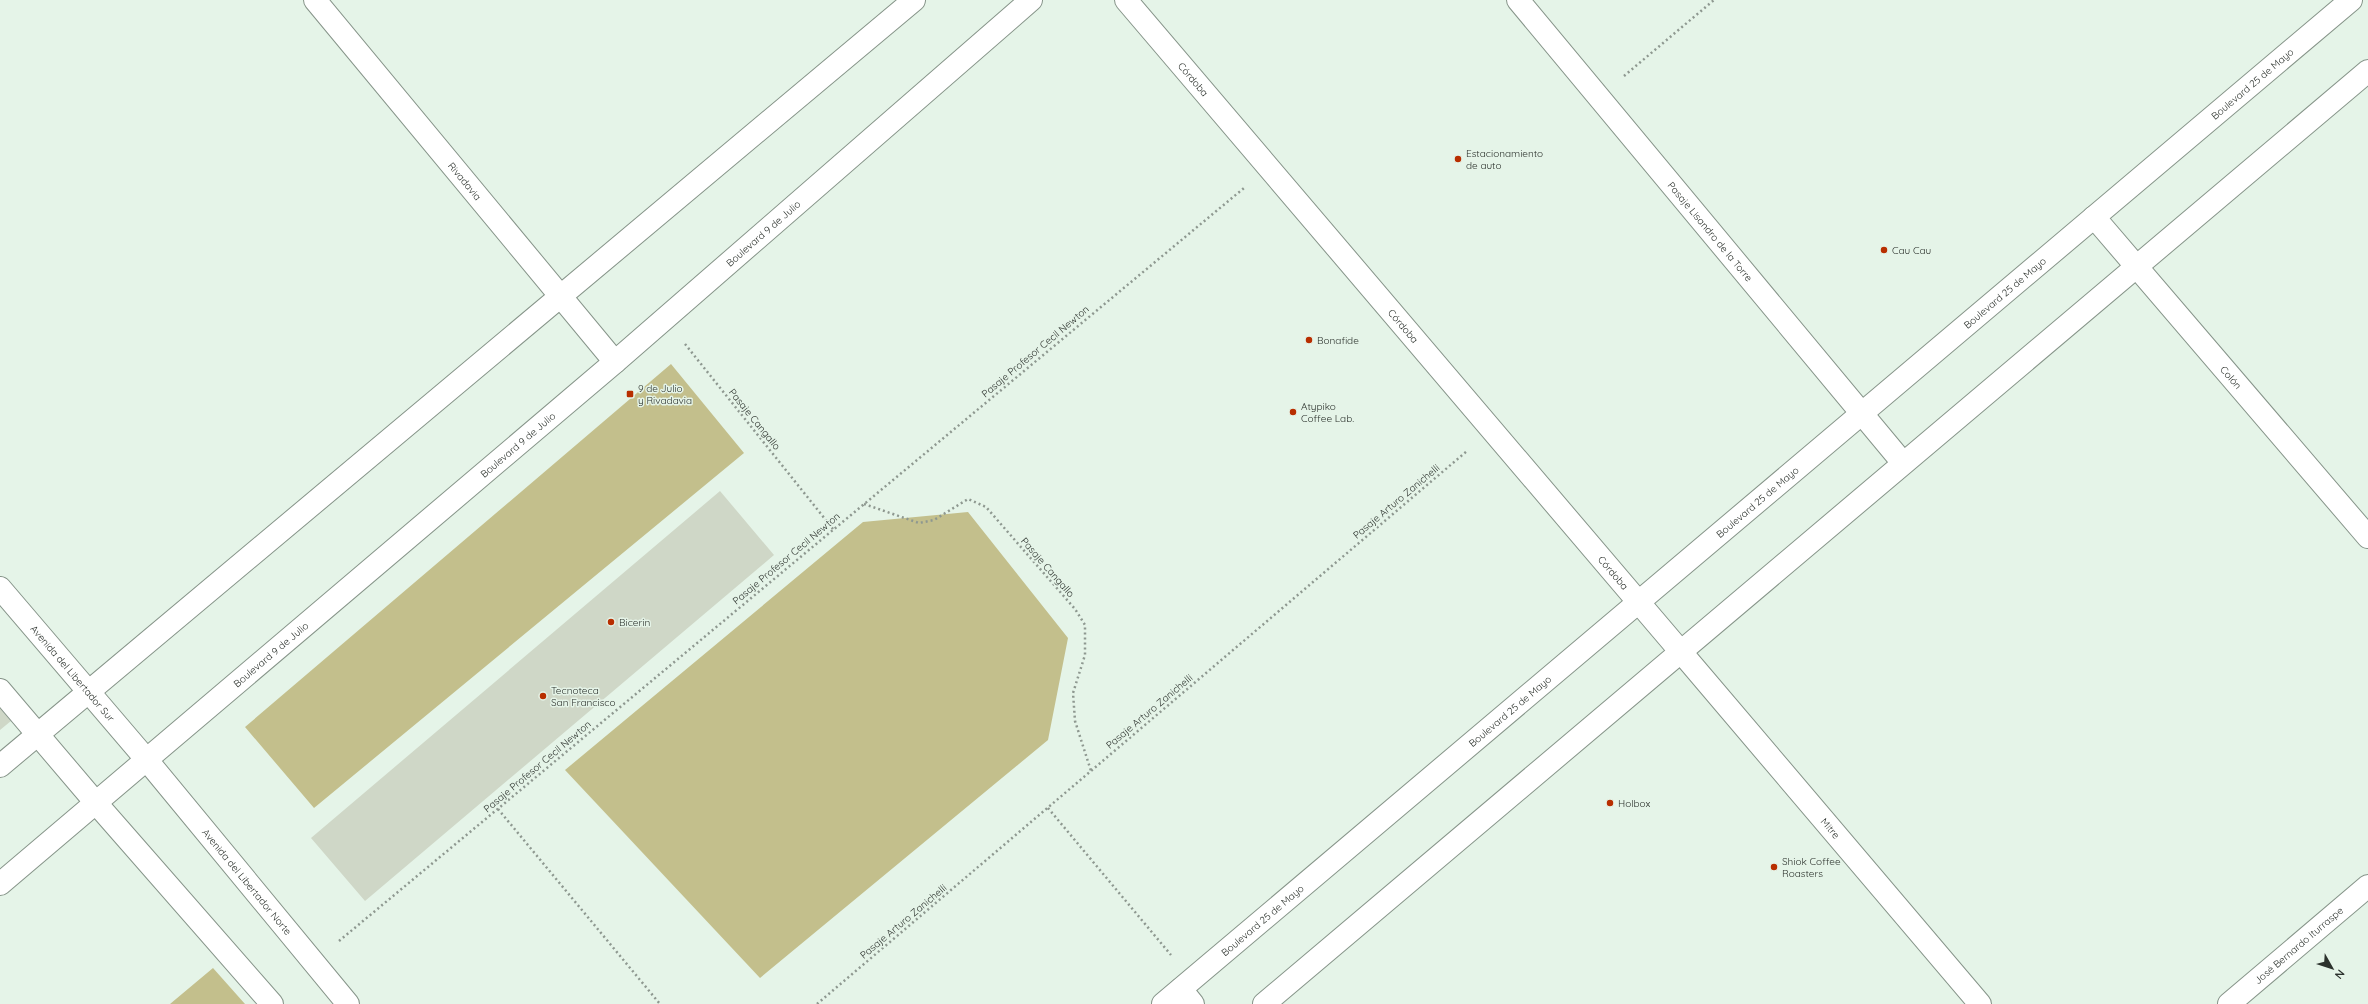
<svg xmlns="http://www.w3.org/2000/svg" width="2368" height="1004" viewBox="0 0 2368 1004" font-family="Quicksand,sans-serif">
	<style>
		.park { fill: #c3bf8c }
		.building { fill: #cfd7c7 }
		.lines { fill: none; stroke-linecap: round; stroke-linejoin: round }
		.street-casing { stroke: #869489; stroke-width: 24 }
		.secondary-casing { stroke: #869489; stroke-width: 24 }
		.path { stroke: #8e9890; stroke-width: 2.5; stroke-dasharray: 2 3; stroke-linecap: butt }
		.street { stroke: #fff; stroke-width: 22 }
		.secondary { stroke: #fff; stroke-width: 22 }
		.poi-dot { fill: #b82e00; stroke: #e5f4e8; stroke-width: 1.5 }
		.labels { text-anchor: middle; stroke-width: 3; stroke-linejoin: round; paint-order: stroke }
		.street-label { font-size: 10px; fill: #2c322d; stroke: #e5f4e8 }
		.poi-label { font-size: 10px; fill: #2c322d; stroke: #e5f4e8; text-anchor: start }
	</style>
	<rect width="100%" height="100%" fill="#e5f4e8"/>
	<path class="park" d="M671 364 744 453 314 808 245 727Z
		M968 512 1068 638 1048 740 760 978 565 770 863 522Z
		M213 968 245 1004H170Z"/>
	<path class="building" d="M720 491 774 555 365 901 311 838Z
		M0 708 11 721 0 730Z"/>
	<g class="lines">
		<defs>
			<g id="street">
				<path id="s1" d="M315 0 615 362"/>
				<path id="s2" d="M2094 217 2368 537"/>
				<path id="s3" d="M1681 652 1980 1004"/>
				<path id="s4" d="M146 759 348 1004"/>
				<path d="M96 803 272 1004"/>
				<path d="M1181 989 1193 1004"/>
				<path id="s5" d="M2229 1004 2368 886"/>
			</g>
			<g id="secondary">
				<path id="s6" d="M1126 0 1681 652"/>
				<path id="s7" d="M1518 0 1903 463"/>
				<path id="s8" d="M0 588 146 759"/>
				<path d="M0 690 96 803"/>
				<path d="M0 766 914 0"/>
				<path id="s9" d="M0 884 615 362 1031 0"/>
				<path id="s10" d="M1163 1004 2351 0"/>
				<path d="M1264 1004 2368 71"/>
			</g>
		</defs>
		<use href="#street" class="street-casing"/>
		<use href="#secondary" class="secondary-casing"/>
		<path class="path" d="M1624 76 1714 0
			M685 344 833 529
			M864 504 919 523 934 520 968 499 986 507 1075 609 1085 625V655L1073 693 1075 721 1091 771
			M1048 808 1171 955
			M498 809 660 1004
			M339 941 1244 188
			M817 1004 1467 451"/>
		<use href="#street" class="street"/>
		<use href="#secondary" class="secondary"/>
	</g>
	<g class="poi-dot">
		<circle cx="1458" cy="159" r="4"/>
		<circle cx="1884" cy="250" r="4"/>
		<circle cx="1309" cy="340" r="4"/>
		<rect x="626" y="390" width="8" height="8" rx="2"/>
		<circle cx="1293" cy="412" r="4"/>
		<circle cx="611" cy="622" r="4"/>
		<circle cx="543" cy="696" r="4"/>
		<circle cx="1610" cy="803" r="4"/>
		<circle cx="1774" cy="867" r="4"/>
	</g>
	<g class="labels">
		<g class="street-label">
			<text dy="4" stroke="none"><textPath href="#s6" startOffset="104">Córdoba</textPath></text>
			<text dy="4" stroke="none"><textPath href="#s10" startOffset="1426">Boulevard 25 de Mayo</textPath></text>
			<text dy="4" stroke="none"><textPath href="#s1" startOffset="235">Rivadavia</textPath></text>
			<text dy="4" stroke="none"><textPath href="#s7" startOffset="301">Pasaje Lisandro de la Torre</textPath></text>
			<text dy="4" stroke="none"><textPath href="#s9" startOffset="1003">Boulevard 9 de Julio</textPath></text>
			<text dy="4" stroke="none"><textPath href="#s10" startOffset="1102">Boulevard 25 de Mayo</textPath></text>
			<text dy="4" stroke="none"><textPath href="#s6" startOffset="428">Córdoba</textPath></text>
			<text transform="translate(1035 351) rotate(-40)" y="4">Pasaje Profesor Cecil Newton</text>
			<text dy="4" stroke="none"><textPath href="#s2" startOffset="211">Colón</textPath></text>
			<text transform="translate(755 419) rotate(51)" y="4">Pasaje Cangallo</text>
			<text dy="4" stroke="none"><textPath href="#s9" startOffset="679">Boulevard 9 de Julio</textPath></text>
			<text transform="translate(1396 501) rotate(-40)" y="4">Pasaje Arturo Zanichelli</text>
			<text dy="4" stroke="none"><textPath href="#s10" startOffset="778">Boulevard 25 de Mayo</textPath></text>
			<text transform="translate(786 558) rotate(-40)" y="4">Pasaje Profesor Cecil Newton</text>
			<text transform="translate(1048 567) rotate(49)" y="4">Pasaje Cangallo</text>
			<text dy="4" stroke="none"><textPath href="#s6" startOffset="752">Córdoba</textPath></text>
			<text dy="4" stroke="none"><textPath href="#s9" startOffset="355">Boulevard 9 de Julio</textPath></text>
			<text dy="4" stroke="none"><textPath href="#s8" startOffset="112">Avenida del Libertador Sur</textPath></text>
			<text transform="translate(1149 711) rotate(-40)" y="4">Pasaje Arturo Zanichelli</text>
			<text dy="4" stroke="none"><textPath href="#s10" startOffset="454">Boulevard 25 de Mayo</textPath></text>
			<text transform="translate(537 766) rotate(-40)" y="4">Pasaje Profesor Cecil Newton</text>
			<text dy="4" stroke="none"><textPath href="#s3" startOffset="231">Mitre</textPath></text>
			<text dy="4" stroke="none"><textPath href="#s4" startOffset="159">Avenida del Libertador Norte</textPath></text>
			<text transform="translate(903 921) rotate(-40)" y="4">Pasaje Arturo Zanichelli</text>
			<text dy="4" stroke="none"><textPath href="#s10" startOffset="130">Boulevard 25 de Mayo</textPath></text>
			<text dy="4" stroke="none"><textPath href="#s5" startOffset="91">José Bernardo Iturraspe</textPath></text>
		</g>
		<g class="poi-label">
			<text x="1466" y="157">Estacionamiento<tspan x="1466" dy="12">de auto</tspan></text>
			<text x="1892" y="254">Cau Cau</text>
			<text x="1317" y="344">Bonafide</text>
			<text x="638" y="392">9 de Julio<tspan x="638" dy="12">y Rivadavia</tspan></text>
			<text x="1301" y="410">Atypiko<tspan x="1301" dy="12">Coffee Lab.</tspan></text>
			<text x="619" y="626">Bicerin</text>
			<text x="551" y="694">Tecnoteca<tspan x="551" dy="12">San Francisco</tspan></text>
			<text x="1618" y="807">Holbox</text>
			<text x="1782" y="865">Shiok Coffee<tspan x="1782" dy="12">Roasters</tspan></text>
		</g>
	</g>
	<g transform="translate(2332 968) rotate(129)" stroke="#e5f4e8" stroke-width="3" paint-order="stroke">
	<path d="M0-3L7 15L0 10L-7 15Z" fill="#2c322d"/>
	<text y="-6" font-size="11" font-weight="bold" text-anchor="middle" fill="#2c322d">N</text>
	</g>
</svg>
